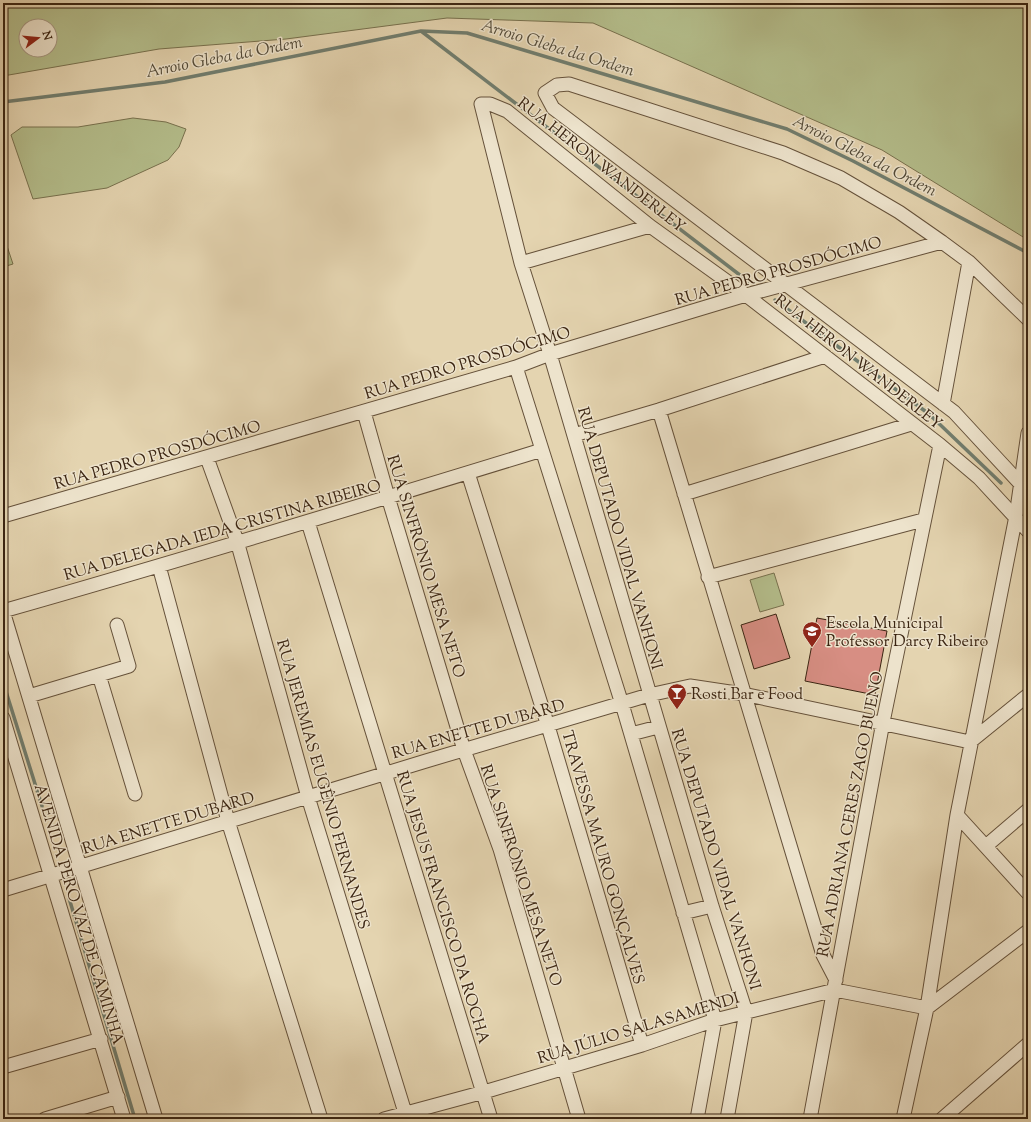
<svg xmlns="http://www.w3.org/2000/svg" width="1031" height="1122" viewBox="0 0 1031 1122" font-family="'Sorts Mill Goudy',serif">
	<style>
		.green { fill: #b4bd8b; stroke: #78714e; fill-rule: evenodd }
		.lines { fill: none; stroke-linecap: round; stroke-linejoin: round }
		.stream { stroke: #717d6e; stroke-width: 3.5 }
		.building { fill: #d78e83; stroke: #3b2512 }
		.minor-casing { stroke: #65513a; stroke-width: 15 }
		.minor { stroke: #ede3cc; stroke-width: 13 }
		.labels { text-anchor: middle; stroke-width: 3; stroke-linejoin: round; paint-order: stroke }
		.street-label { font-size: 16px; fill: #3b2512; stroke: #ede3cc }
		.poi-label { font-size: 16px; fill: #3b2512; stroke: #ede3cc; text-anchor: start }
		.water-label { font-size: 17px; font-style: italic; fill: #524a38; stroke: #ede3cc }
	</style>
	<rect width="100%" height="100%" fill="#e4d4b0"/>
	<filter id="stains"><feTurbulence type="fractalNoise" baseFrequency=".005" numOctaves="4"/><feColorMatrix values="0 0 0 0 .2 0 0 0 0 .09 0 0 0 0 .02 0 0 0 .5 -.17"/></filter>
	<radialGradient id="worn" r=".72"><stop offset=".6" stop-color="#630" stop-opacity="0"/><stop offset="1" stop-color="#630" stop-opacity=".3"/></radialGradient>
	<path class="green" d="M3 3H1028V240L882 150 593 23 447 18 286 39 159 49 3 76ZM26 26H50V50H26Z
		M133 118 166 122 186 129 179 147 168 160 107 188 33 199 11 135 22 127H78Z
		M3 234 13 264 3 267Z
		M774 573 784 605 760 612 750 580Z"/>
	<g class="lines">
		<path class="stream" d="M421 31 749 282
			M3 102 165 82 421 31 467 33 787 129 853 161 1028 253
			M775 300 929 414 1001 483
			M1023 508 1028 513
			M3 682 42 806
			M69 898 135 1119"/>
	</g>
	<path class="building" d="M776 614 790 658 754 669 741 625Z
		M817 618 887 631 875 695 805 681Z"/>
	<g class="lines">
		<defs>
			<path id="minor" d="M521 263 650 226
				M1028 319 969 262 942 242 899 212 841 178 783 153 569 84 557 85 545 93 553 108 954 412 1028 492
				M516 367 622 704 715 1020 697 1119
				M943 404 969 262
				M659 410 823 955 836 980
				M364 412 388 497 464 750 500 849 579 1119
				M574 435 659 410 825 356
				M207 458 237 541 308 797 407 1119
				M468 473 548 726 642 1045
				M684 494 911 424
				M3 516 516 367 550 354 746 295 942 242
				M308 522 491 1119
				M159 566 228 821 321 1119
				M708 577 923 520
				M3 611C183 560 363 505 542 450
				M3 611 156 1119
				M99 675 135 794
				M29 696 129 666 117 625
				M3 718 124 1119
				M631 734 658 727
				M970 742 1028 695
				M957 815 1028 893
				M986 846 1028 810
				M3 890 426 761 649 695 690 686 743 694 970 742
				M683 913 712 906
				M3 1067 101 1039
				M45 1119 118 1097
				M384 1119 484 1092 642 1045 715 1020 835 990 927 1008 1028 931
				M727 1119 746 1012 712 906 550 354 521 263 481 104H490L507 111 650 226 746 295 940 445 979 478 1028 531
				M810 1119 883 722 940 445
				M903 1119 927 1008 957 815 1016 516 1028 433
				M942 1119 1028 1044"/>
		</defs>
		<use href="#minor" class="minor-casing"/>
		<use href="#minor" class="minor"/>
	</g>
	<defs>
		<symbol id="school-pin" viewBox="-11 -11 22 30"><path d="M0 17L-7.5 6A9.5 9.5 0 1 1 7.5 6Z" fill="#8f2418" stroke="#ede3cc"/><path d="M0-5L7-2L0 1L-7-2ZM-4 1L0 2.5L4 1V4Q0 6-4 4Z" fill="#fff"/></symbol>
		<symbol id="bar-pin" viewBox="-11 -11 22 30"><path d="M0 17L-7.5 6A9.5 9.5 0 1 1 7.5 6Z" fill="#8f2418" stroke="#ede3cc"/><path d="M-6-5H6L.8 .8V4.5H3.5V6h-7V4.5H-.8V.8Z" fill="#fff"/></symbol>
	</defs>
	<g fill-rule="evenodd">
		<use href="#school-pin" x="801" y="620" width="22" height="30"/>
		<use href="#bar-pin" x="666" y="682" width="22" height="30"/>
	</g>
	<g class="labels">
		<g class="street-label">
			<text transform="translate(602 164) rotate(38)" y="6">RUA HERON WANDERLEY</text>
			<text transform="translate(778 270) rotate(-16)" y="6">RUA PEDRO PROSDÓCIMO</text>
			<text transform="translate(859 361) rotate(38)" y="6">RUA HERON WANDERLEY</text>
			<text transform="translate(467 362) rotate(-17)" y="6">RUA PEDRO PROSDÓCIMO</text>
			<text transform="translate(157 454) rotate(-16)" y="6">RUA PEDRO PROSDÓCIMO</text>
			<text transform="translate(222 529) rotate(-16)" y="6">RUA DELEGADA IEDA CRISTINA RIBEIRO</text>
			<text transform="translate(621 538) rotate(74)" y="6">RUA DEPUTADO VIDAL VANHONI</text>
			<text transform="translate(427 566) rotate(73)" y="6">RUA SINFRÔNIO MESA NETO</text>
			<text transform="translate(478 728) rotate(-16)" y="6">RUA ENETTE DUBARD</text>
			<text transform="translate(324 784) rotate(74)" y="6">RUA JEREMIAS EUGÊNIO FERNANDES</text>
			<text transform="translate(849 814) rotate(-79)" y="6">RUA ADRIANA CERES ZAGO BUENO</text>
			<text transform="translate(168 822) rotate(-17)" y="6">RUA ENETTE DUBARD</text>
			<text transform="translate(604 857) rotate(74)" y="6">TRAVESSA MAURO GONÇALVES</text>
			<text transform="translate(717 859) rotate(73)" y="6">RUA DEPUTADO VIDAL VANHONI</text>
			<text transform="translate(522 875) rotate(72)" y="6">RUA SINFRÔNIO MESA NETO</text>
			<text transform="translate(444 907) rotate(73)" y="6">RUA JESUS FRANCISCO DA ROCHA</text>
			<text transform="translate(80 914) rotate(73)" y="6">AVENIDA PERO VAZ DE CAMINHA</text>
			<text transform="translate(638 1027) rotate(-17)" y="6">RUA JÚLIO SALASAMENDI</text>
		</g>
		<g class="poi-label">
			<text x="826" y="628">Escola Municipal<tspan x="826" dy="18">Professor Darcy Ribeiro</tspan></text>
			<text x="691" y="699">Rosti Bar e Food</text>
		</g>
		<g class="water-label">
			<text transform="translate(558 47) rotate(17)" y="6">Arroio Gleba da Ordem</text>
			<text transform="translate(224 56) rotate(-11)" y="6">Arroio Gleba da Ordem</text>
			<text transform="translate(865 155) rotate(27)" y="6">Arroio Gleba da Ordem</text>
		</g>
	</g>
	<rect width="1031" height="1122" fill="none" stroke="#e4d4b0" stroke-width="16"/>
	<rect x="4" y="4" width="1023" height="1114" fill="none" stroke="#3b2512" stroke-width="2"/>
	<rect x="8" y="8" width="1015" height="1106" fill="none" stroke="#3b2512"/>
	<g transform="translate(38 38) rotate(74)"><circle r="19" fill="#ede3cc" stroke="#a69782"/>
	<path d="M0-3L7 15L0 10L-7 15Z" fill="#8f2418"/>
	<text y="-6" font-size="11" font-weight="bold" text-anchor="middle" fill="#3b2512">N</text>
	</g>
	<rect width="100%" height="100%" filter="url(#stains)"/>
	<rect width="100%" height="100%" fill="url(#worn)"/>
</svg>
